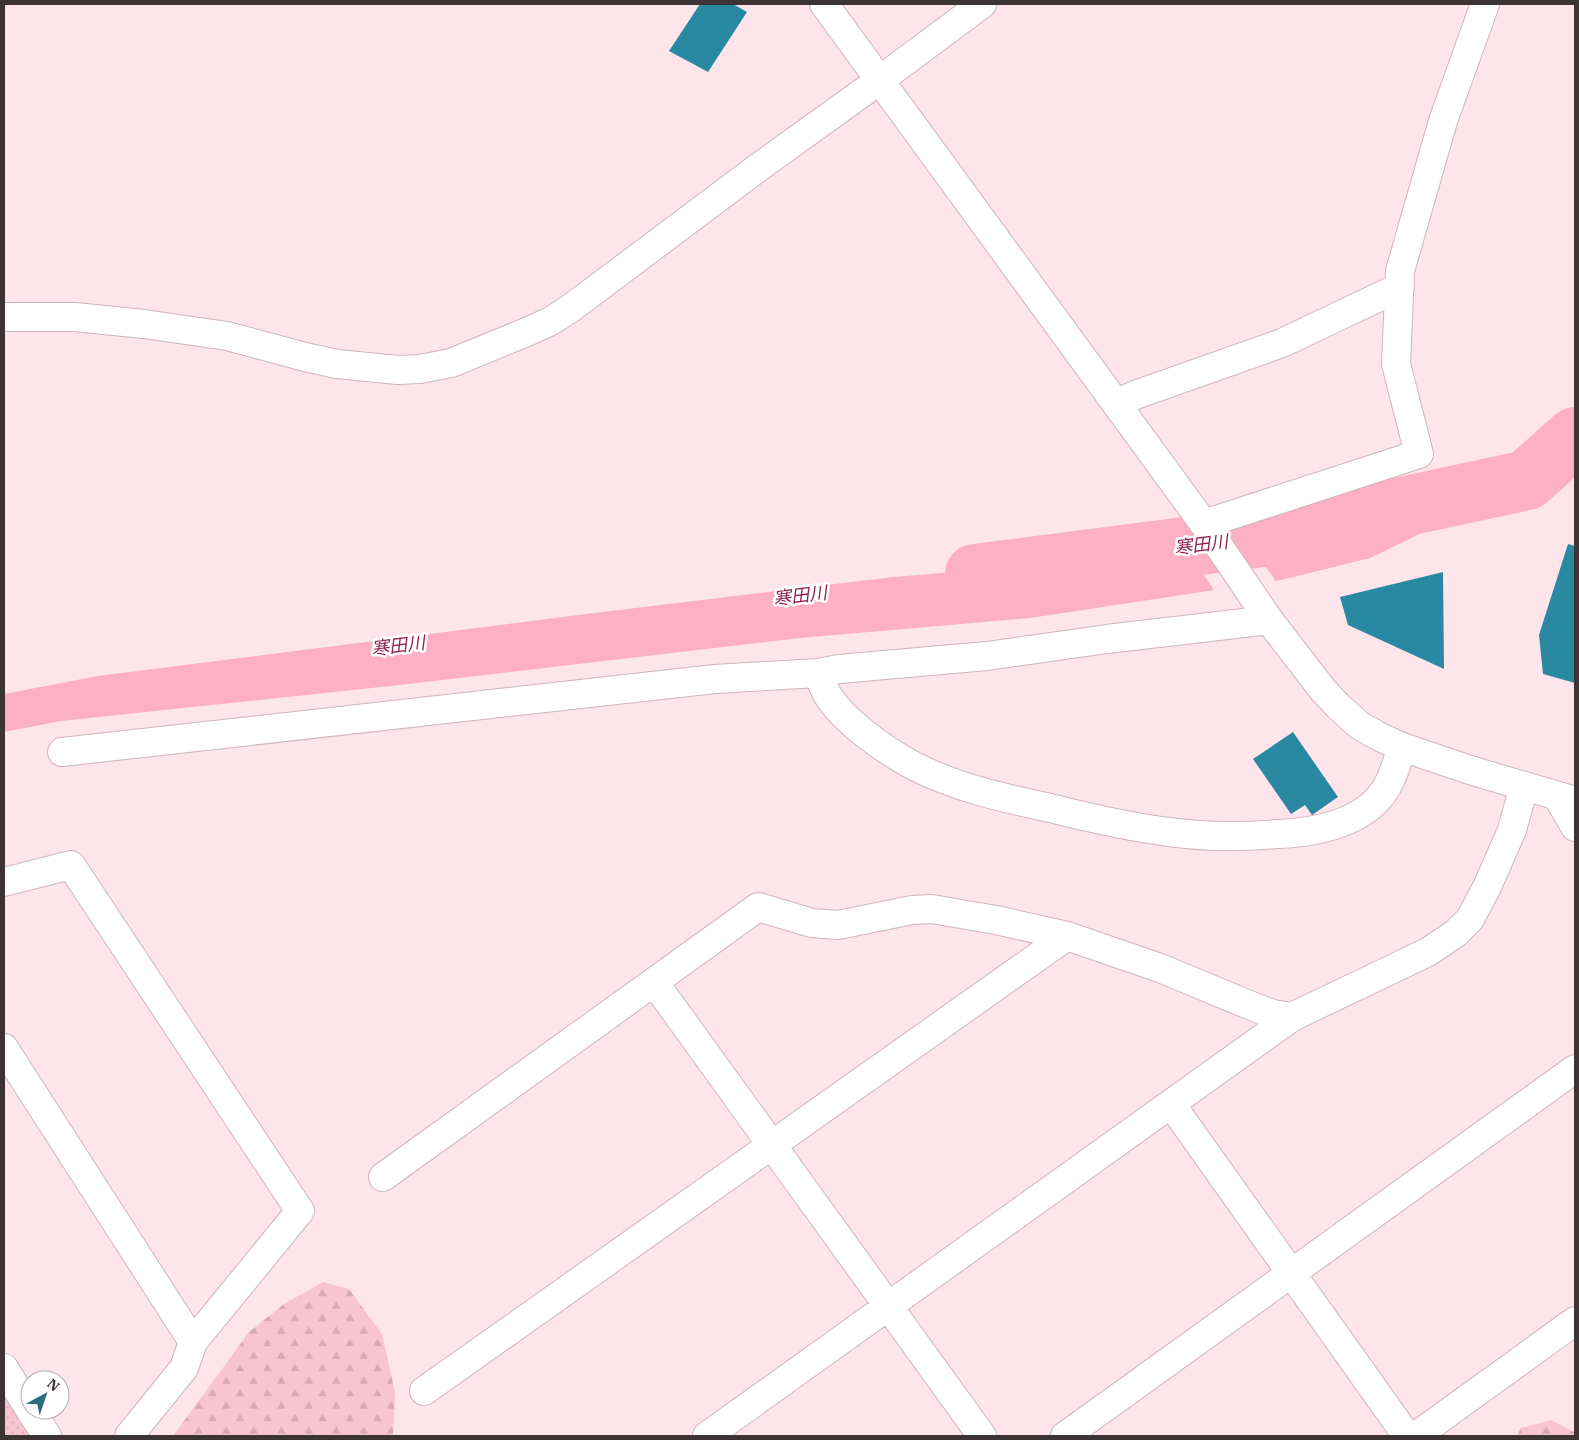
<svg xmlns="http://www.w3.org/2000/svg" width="1579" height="1440" viewBox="0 0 1579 1440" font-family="'IBM Plex Serif','Noto Sans JP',serif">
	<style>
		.forest { fill: url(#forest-firs) }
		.park { fill: url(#park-dots) }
		.water { fill: #fdafc5 }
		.pier { fill: #fde5eb }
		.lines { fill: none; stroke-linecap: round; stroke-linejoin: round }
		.river { stroke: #fdafc5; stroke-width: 60 }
		.building { fill: #2988a2 }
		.street-casing { stroke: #d0b4bb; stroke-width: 30 }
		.secondary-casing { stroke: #d0b4bb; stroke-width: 30 }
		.street { stroke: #fff; stroke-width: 28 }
		.secondary { stroke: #fff; stroke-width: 28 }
		.labels { text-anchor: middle; stroke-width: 5; stroke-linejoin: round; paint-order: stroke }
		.water-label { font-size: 18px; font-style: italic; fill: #8f224e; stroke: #fff }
	</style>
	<defs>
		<pattern id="forest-firs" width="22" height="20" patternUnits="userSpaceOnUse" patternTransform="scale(1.25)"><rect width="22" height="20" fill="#f9c4d2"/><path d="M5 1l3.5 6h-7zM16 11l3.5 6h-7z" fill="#d6a9b5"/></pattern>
		<pattern id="park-dots" width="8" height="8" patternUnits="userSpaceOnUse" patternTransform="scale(1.25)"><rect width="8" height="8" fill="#f9c4d2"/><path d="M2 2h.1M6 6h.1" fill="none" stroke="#d6a9b5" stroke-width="1.8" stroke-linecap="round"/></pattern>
	</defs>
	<rect width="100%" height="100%" fill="#fde5eb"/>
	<path class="forest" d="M323 1282 349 1289 382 1334 395 1392 393 1436H173L249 1332 284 1304Z
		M1551 1420 1574 1432 1575 1436H1517L1521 1428Z"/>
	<path class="park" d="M4 1389 31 1436H4Z"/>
	<path class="water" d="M1575 434V447L1512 501 1493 512 1432 528 1370 558 1281 580 1030 618 800 638 400 685 61 721 4 732V694L98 676 586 614 894 577 1182 553 1315 534 1331 540 1375 535 1433 514 1488 497Z"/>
	<path class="pier" d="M1248 541 1277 583 1216 593 1187 550Z"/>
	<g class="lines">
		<path class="river" d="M975 574 1262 537 1527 480 1575 437"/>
	</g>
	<path class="building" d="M700 4H733L747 12 708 72 669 51Z
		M1568 544 1575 546V683L1543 674 1539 635Z
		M1443 572 1444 669 1348 625 1340 597Z
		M1293 732 1338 797 1312 815 1305 805 1291 814 1253 759Z"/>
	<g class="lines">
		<defs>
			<path id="street" d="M4 317H75L144 324 227 336 305 357 337 364 398 370 420 369 451 363 529 331 551 321 571 308 759 167 880 80
				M1116 403 1138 394 1282 343 1400 287
				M1204 524 1419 454 1396 364 1400 271 1443 121 1485 4
				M818 673C821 680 823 687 827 694 843 721 886 751 914 766 957 788 1004 798 1050 808 1090 818 1129 827 1169 832 1205 837 1242 837 1278 834 1303 833 1329 829 1352 818 1385 802 1392 780 1402 747
				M62 752 715 679 818 673 839 669 987 656 1107 639 1269 620
				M1557 796 1575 827
				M4 882 71 865 300 1211 193 1342 184 1368 129 1436
				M654 982 982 1436
				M4 1048 193 1342
				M1171 1104 1407 1436
				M383 1177 758 907 812 923 838 925 912 910 932 909 996 920 1067 936 1160 968 1254 1007 1273 1014 1292 1017
				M4 1368 30 1410
				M424 1391 1067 936
				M30 1410 47 1436
				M707 1436 1292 1017 1428 952 1456 933 1470 919 1487 887 1512 830 1524 786
				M1065 1436 1575 1069
				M1416 1436 1575 1321"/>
			<path id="secondary" d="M824 4 1204 524 1269 620 1323 690 1338 706 1359 725 1380 737 1402 747 1470 770 1575 801
				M880 80 982 4"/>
		</defs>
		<use href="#street" class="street-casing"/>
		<use href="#secondary" class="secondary-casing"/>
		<use href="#street" class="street"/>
		<use href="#secondary" class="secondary"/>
	</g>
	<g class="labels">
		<g class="water-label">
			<text transform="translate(1201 545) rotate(-7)" y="6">寒田川</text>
			<text transform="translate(800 596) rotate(-7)" y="6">寒田川</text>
			<text transform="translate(398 646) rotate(-7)" y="6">寒田川</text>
		</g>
	</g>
	<rect width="1579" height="1440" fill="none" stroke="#3d3234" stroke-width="10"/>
	<g transform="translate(45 1395) rotate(40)"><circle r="24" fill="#ffffff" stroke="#b1adae"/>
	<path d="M0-4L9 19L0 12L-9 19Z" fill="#2b6c7f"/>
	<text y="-8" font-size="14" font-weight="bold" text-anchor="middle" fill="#3d3234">N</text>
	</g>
</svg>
